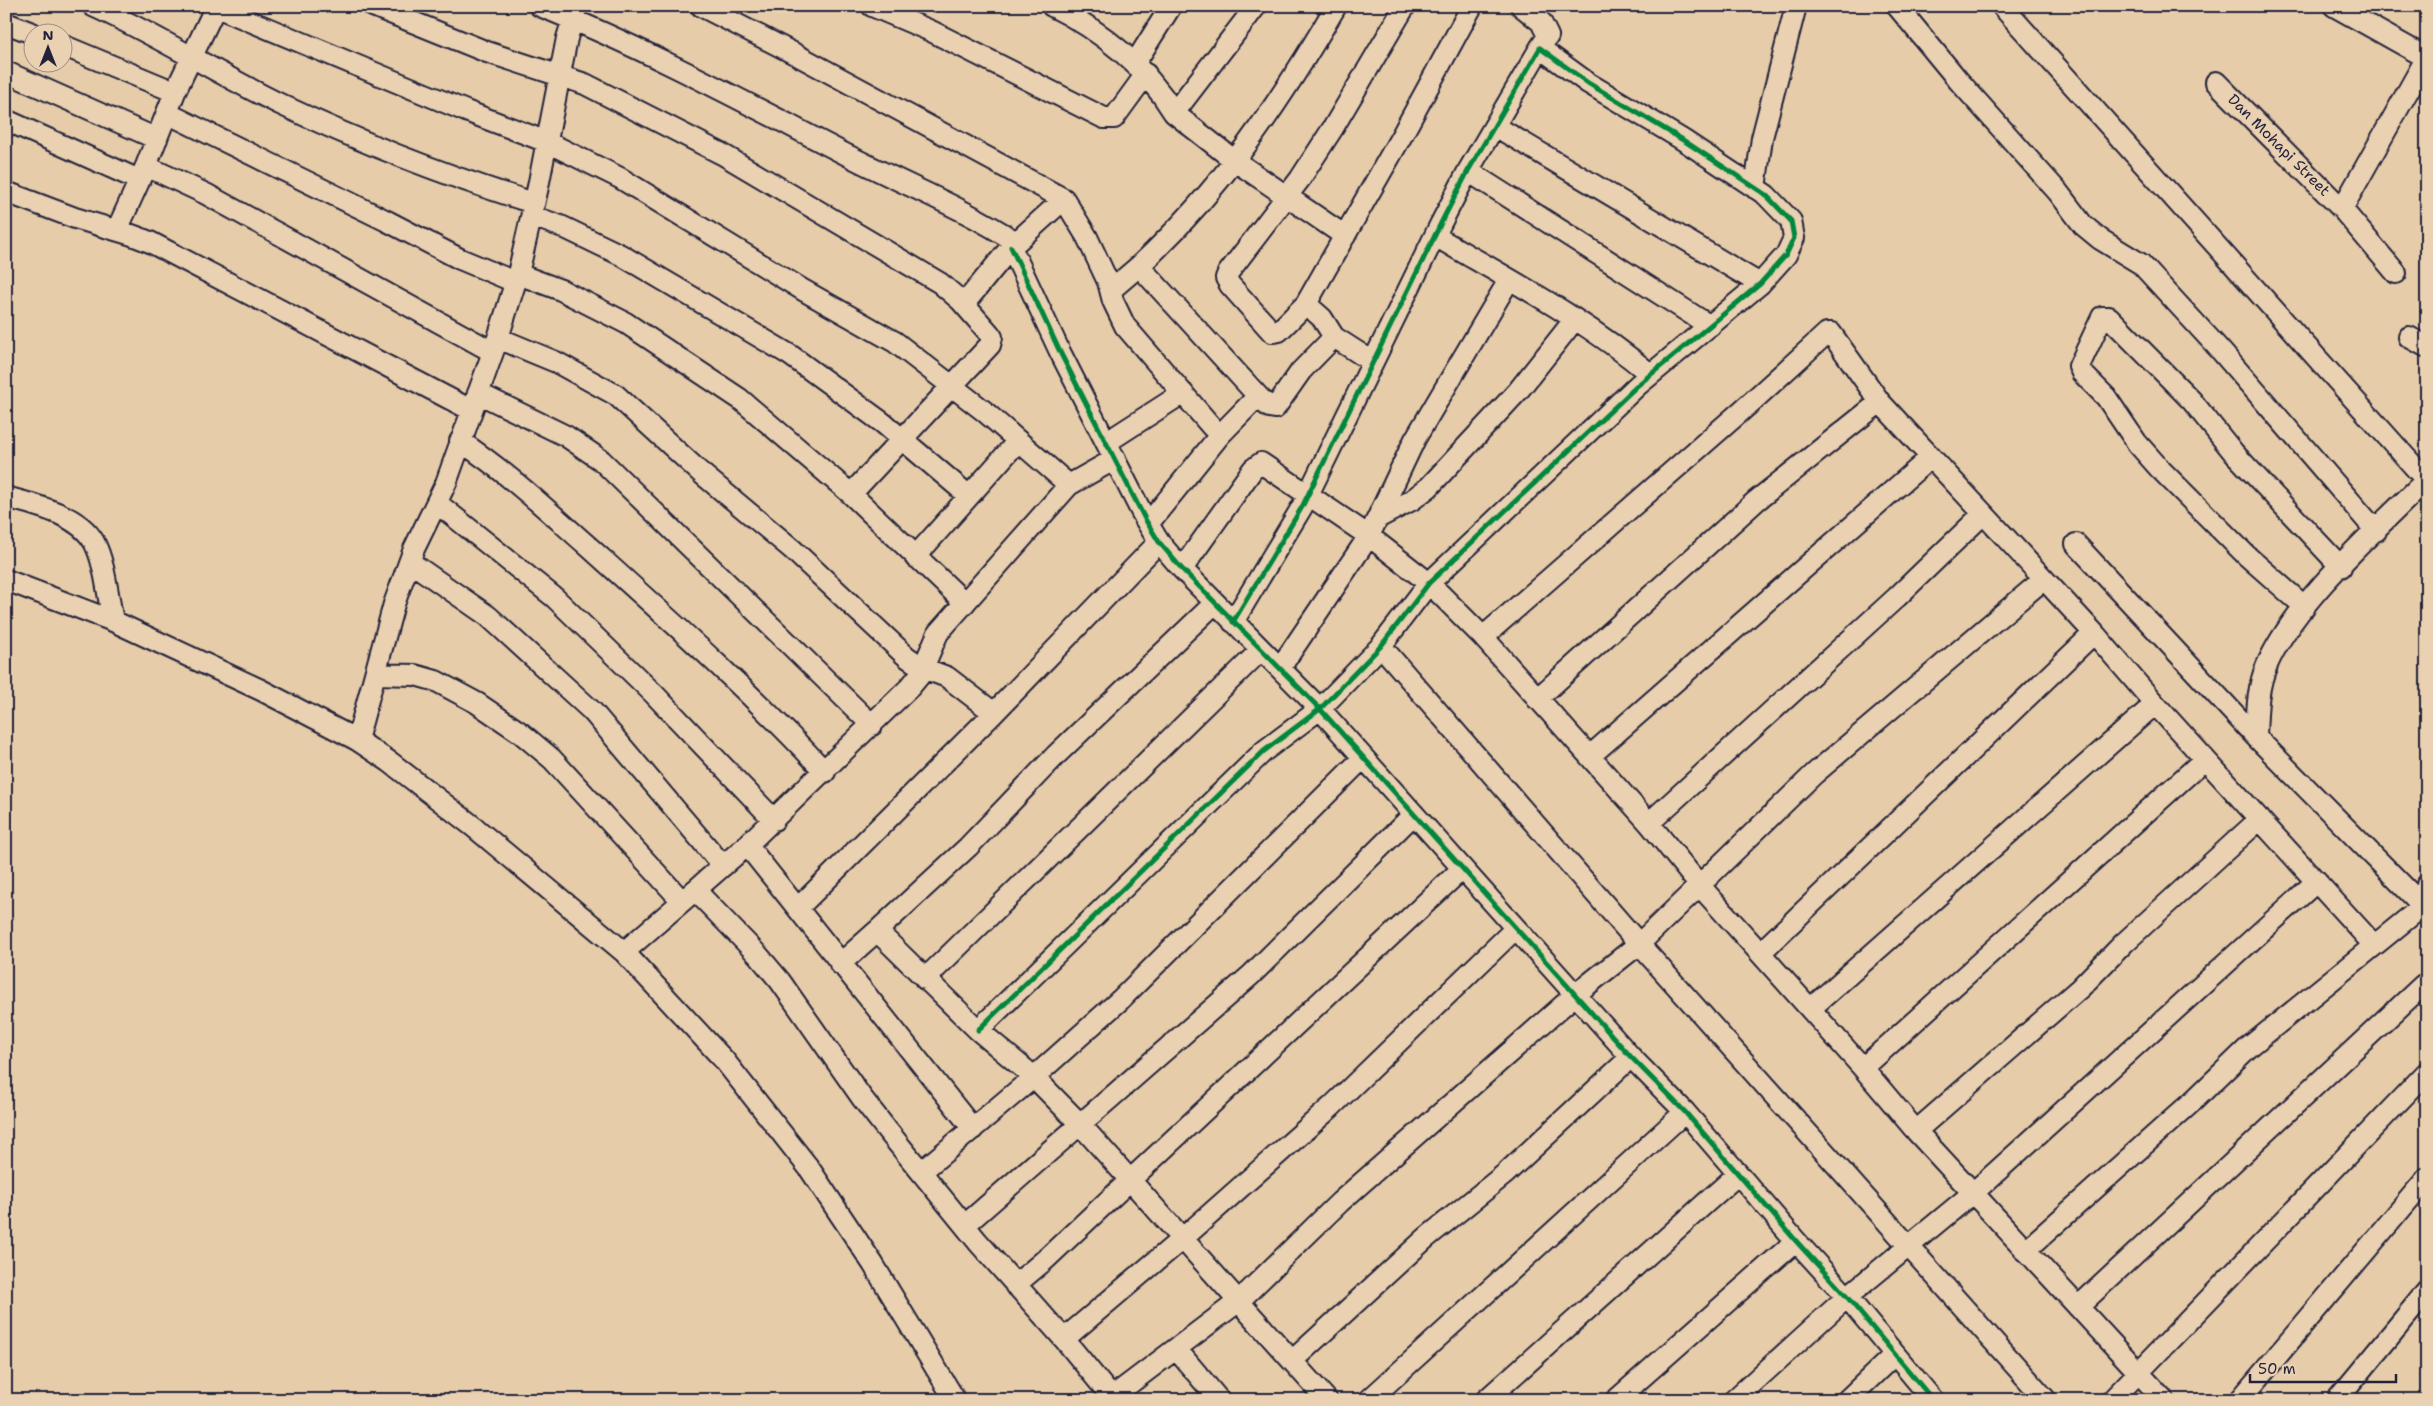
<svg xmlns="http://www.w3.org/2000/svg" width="2433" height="1406" viewBox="0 0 2433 1406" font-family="'Shantell Sans',sans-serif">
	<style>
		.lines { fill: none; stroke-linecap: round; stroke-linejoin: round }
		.minor-casing { stroke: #22223b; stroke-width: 24 }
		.minor { stroke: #ead1b2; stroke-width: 20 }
		.cycleway-casing { stroke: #ead1b2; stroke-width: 8 }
		.cycleway { stroke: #00873e; stroke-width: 5 }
		.labels { text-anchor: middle; stroke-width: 4; stroke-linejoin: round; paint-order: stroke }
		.street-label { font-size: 15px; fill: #22223b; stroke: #ead1b2 }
	</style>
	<rect width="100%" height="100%" fill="#e6cca9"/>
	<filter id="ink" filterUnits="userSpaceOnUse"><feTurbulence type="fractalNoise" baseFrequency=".02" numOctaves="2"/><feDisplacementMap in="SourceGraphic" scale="10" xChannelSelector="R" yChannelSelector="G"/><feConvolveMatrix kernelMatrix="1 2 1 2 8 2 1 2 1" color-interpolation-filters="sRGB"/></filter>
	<g filter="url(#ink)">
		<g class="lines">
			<defs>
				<path id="minor" d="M93 6C158 35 219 75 284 106 365 144 449 177 534 203
					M214 6 466 111 547 142 620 178 803 290 895 342 984 411 1069 485
					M373 6 487 52 585 84 722 154 940 283 961 301 989 333 992 337 990 345 851 494
					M540 6C647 49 748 104 851 157 906 185 964 208 1016 242
					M701 6 795 54 1064 199 1087 237 1108 282 1113 301 1125 326 1211 426 1220 435
					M872 6 931 31 1104 118H1114L1146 74
					M1052 6C1101 30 1146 67 1174 113
					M1256 6 1174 113 1235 161 1345 236
					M1521 6 1541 22 1548 36 1540 48
					M1897 6 1958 80 2058 192 2083 225 2100 239 2141 264 2221 351 2376 531
					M2002 6 2427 481
					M2334 6 2427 58
					M6 23 32 33
					M62 45 175 92
					M1135 63 1171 6
					M6 72 157 139
					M2216 82 2342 209 2396 273
					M167 113 387 221 460 259 515 282
					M6 120 139 180
					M1495 126 1760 284
					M146 166 206 194 493 352
					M1468 171 1710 326
					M1755 188 1762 138 1796 6
					M6 192 75 218 132 235 150 242 471 410
					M2342 209 2427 57
					M532 216 563 227 621 255 790 355 883 423 969 496
					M117 230 146 166 175 92 216 6
					M1435 236C1508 279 1585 319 1650 374
					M1011 247 1060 352 1145 519 1159 542 1182 569 1320 709 1631 1057 1685 1112 1796 1241 1847 1297 1933 1400
					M518 274 561 290 626 323 740 399 851 494 965 603
					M1111 290 1139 266
					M964 304 1011 247 1064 199
					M1306 304 1279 331 1272 332 1230 285 1226 278 1228 273 1300 179 1333 128 1405 6
					M1334 337 1322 318 1306 304 1401 137 1472 6
					M2409 337 2427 347
					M498 338 556 362 616 395 701 473 792 549 907 657 923 668 947 677 994 713
					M478 393 566 436 601 460 872 725
					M1258 396 1139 266C1221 190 1280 103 1336 6
					M460 441C507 472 547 510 589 547 670 620 751 692 825 772
					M1107 442 1183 393
					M6 497C35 505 78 514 94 542 105 562 108 598 113 621
					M437 503 555 598 654 694 774 820
					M1378 518 1412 500 1429 487 1518 391 1575 319
					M1148 524 1220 435 1258 396 1269 407 1275 408 1301 371 1334 337 1373 362
					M2076 544 2256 737 2423 906
					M915 557 1018 441
					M410 562 488 616 592 711 723 866
					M1182 569 1253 469 1261 463 1369 536 1429 583 1483 637 1649 823 1700 886 1863 1068 1916 1131 2164 1400
					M6 580 113 621 261 690 357 740 390 762 474 827 624 952 724 1060 809 1168 873 1264 955 1400
					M1215 603 1056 755 968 847 877 931 978 1030 1034 1077 1079 1123 1327 1400
					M2305 607 2247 556 2160 469 2137 443 2106 397 2082 373 2079 366 2102 317H2109L2192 401 2234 453 2341 567
					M1483 637 1747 406 1827 333H1831L1880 402 2094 633 2155 704 2373 944
					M1381 646 1639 944 2046 1400
					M1280 668 1369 536 1415 439 1509 280
					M375 674 415 675 436 681 477 703 521 733 552 759 682 901
					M1537 699 1756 501 1880 402
					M2256 737C2257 713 2257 687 2267 665 2295 601 2376 530 2426 480
					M357 740 394 604 414 549 446 483 498 338 518 274 538 187 567 38 577 6
					M1590 756 1930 458
					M1649 823 1897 597 1982 515
					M747 845 973 1129
					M695 890 758 955 780 981 862 1098 887 1130 978 1242 1064 1339 1114 1400
					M798 908 994 713 1159 542
					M624 952 747 845 910 687 920 675 938 633 1069 485 1115 459
					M1760 953 2094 633
					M840 964 877 931
					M925 979 1261 650
					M1810 1009 2155 704
					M978 1030 1264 751 1320 709 1381 646 1429 583 1638 385 1760 284 1786 255 1794 238 1791 221 1766 195 1683 140 1588 83 1540 48 1468 171 1441 223 1302 507 1233 622
					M1863 1068 2205 759
					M1916 1131 2080 988 2124 943 2260 819
					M921 1172 1034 1077 1120 1000 1363 758
					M965 1225 1251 975 1414 814
					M2025 1251 2193 1101 2249 1047 2423 906 2427 885
					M1015 1285 1046 1259 1462 869
					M2078 1307 2423 985
					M1064 1339 1182 1239 1331 1107 1515 929
					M1177 1350 1219 1400
					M1292 1361 1426 1238 1505 1174 1631 1057
					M1108 1400 1239 1301 1340 1202 1576 994 1639 944 1814 774 2044 579
					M1369 1400 1685 1112
					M1486 1400 1738 1174
					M1616 1400 1796 1241
					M1734 1400 1847 1297 1973 1193 2317 881
					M1847 1400 1894 1355
					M2112 1400 2427 1072
					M2240 1400 2427 1178
					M2337 1400 2427 1291"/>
			</defs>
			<use href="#minor" class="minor-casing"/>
			<use href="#minor" class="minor"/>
			<defs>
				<path id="cycleway" d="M1011 247 1060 352 1145 519 1159 542 1182 569 1320 709 1631 1057 1685 1112 1796 1241 1847 1297 1933 1400
					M978 1030 1264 751 1320 709 1381 646 1429 583 1638 385 1760 284 1786 255 1794 238 1791 221 1766 195 1683 140 1588 83 1540 48 1468 171 1441 223 1302 507 1233 622"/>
			</defs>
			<use href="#cycleway" class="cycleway-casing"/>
			<use href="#cycleway" class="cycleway"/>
		</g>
	</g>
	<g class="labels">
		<g class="street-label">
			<text transform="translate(2279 145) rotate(45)" y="5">Dan Mohapi Street</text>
		</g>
	</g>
	<rect width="2433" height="1406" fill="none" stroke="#ead1b2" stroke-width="25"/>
	<rect x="12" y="12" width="2408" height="1381" fill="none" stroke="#22223b" stroke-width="2" filter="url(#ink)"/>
	<g transform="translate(48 48)"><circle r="24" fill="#ead1b2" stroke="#9a8b82"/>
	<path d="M0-4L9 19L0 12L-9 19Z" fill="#22223b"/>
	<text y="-8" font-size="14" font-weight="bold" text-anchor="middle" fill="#22223b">N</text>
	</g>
	<path d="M2250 1374v8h146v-8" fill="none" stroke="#22223b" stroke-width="2.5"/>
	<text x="2258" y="1374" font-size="15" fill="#22223b" stroke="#ead1b2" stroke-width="4" paint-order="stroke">50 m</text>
</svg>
